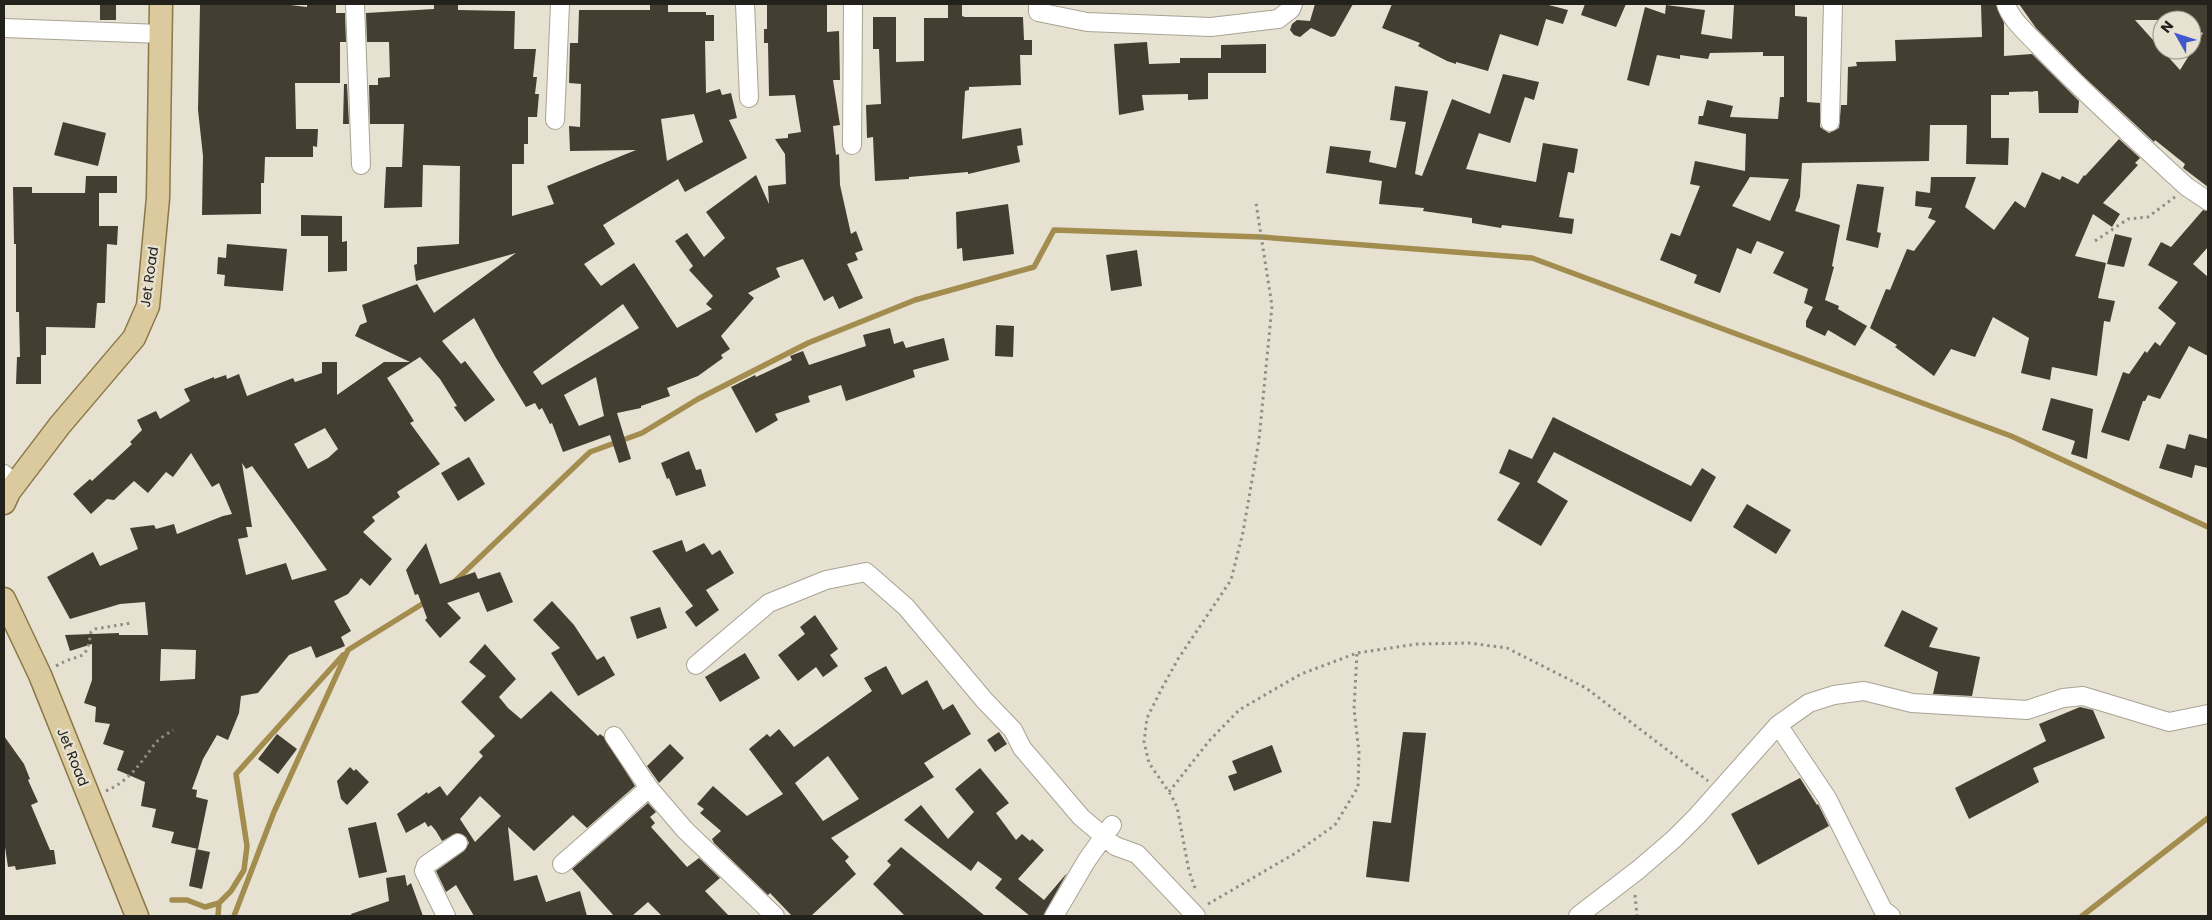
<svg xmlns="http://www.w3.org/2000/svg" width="2212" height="920" viewBox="0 0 2212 920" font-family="Poppins,sans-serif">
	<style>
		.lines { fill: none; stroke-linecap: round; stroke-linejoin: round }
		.stream { stroke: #a28c4e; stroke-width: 5.5 }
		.building { fill: #433e32; fill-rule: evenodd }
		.minor-casing { stroke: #a8a394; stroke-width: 20 }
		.major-casing { stroke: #8a7847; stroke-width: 25 }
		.path { stroke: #918d81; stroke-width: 3; stroke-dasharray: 2.5 4; stroke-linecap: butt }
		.minor { stroke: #fff; stroke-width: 18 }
		.major { stroke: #daca9e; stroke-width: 22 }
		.labels { text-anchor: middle; stroke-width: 5; stroke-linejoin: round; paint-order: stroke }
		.street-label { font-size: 14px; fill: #23211c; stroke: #e7e1d1 }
	</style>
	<rect width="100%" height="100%" fill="#e7e1d1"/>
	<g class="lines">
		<path class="stream" d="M453 583 590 452 642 433 698 399 808 343 915 300 1034 267 1054 230 1261 237 1532 258 2011 436 2208 527
			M172 900H187L205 907 219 903 231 891 244 870 247 846 236 774 343 655
			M218 916 219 903
			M234 916 274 812 348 650 427 601
			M2082 916 2208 818"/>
	</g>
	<path class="building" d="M100 4H116V20H100Z
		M227 4H282L307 7V4H336V13H345L346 42H340V83H295L296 129H318L317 147 313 146V157H265L264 183H261V214L202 215 203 156 198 110 200 5Z
		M434 4H458V10L515 11 514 49H536L533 77H537L535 94H539L537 117H528V144H524V164H512V216L554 204 547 186 636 150 570 151 569 126 580 127 581 84 569 83 570 43H578L579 10H650V4H668V12H706V15H714V41H705L706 93 720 89 722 95 731 93 737 118 729 120 747 158 685 192 678 179 603 225 615 244 584 264 601 286 634 263 677 328 712 309 706 304 713 296 689 270 693 266 675 241 687 233 704 257 725 238 706 212 756 175 769 204 768 186 786 184 785 154 775 139 788 138V134L801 132 795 95 769 96 768 43H764V29H767V4H827V32L839 31 840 80H833L840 125 833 126 836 155 839 154 840 185 851 234 856 231 863 250 855 253 858 260 847 264 863 298 839 309 833 296 824 301 803 259 776 268 780 277 748 293 754 298 721 336 730 349 721 355 723 358 698 376 667 388 670 396 641 406V408L617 413 631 459 619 463 610 435 563 452 552 423 550 424 542 408 539 410 535 403 526 407 496 358 474 318 442 341 461 364 465 361 495 400 465 422 454 407 457 406 440 379 420 357 387 378 414 421 410 423 440 464 397 492 400 497 372 517 375 521 363 532 392 559 370 586 361 578 348 594 334 601 351 631 341 637 345 646 316 658 311 646 289 655 258 693 241 696 239 713 228 740 217 735 203 759 192 789 197 790 196 797 208 800 198 849 171 843 174 832 152 827 156 809 141 806 145 782 117 770 124 751 103 744 110 724 95 722 96 707 84 703 92 680V644L70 651 65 635 119 633V635H148L145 602 120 604 70 619 47 577 93 552 100 566 138 549 130 528 154 525 156 529 174 524 177 534 223 516 232 514 219 483 212 487 191 453 173 477 166 472 148 493 134 481 114 500 107 499 91 514 73 494 90 479 92 481 132 444 130 442 142 430 137 420 156 411 160 419 190 401 184 389 214 377V379L226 375 227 379 239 374 247 396 293 378 295 382 322 373V362H337V395L384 362H410L355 336 360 325 367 322 362 305 417 284 434 313 516 253 416 281 414 265 417 264V247L459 244 460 166 423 165 422 207 384 208 386 167H402L404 124H370L369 85H378V78L390 77 389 42H367L366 13 434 9ZM694 114 703 142 667 161 661 119ZM623 304 639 328 542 385 533 372ZM596 377 604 416 579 426 564 395ZM325 428 338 449 328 458 308 469 294 444ZM242 463 246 469 252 466 327 570 292 580 286 563 246 575 238 539 248 537 246 527H252ZM161 649 196 650 195 679 160 681Z
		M948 4H962V16L965 17H1023L1024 40H1032V55H1020L1021 85 969 87V90L965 91 962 139 1021 128 1023 145 1017 146 1020 162 968 174V172L909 177V179L875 181 873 137 867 138 866 105 881 104 879 49H873V17H896V62L924 61V18H948Z
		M1315 4H1353L1335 36 1331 37 1311 28 1300 37 1294 35 1290 30 1292 24 1297 20 1310 21Z
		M1392 4H1545L1568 10 1563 24 1546 19 1538 46 1500 34 1488 71 1456 62V64L1447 61 1418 46 1420 43 1382 28Z
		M1585 4H1626L1616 27 1581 15Z
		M1734 4H1795V16L1807 17V102L1820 103V127L1829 133 1839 128 1841 105H1847L1848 67 1857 66 1856 62 1896 61 1895 40 1982 37 1981 4H1996L2004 23V56L2032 54 2079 101 2078 113H2039L2038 91 2009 92V95H1991V138H2009L2008 165 1966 164 1967 125H1930L1929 161 1802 163 1800 197 1795 211 1840 225 1832 266 1834 267 1825 300 1839 306 1838 309 1867 326 1855 346 1828 330 1825 336 1806 327V321L1813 307 1804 303 1808 289 1773 273 1784 252 1757 241 1751 254 1737 248 1720 293 1694 283 1697 275 1660 260 1671 233 1680 236 1700 186 1690 184 1695 161 1745 171 1746 134 1698 124 1699 116H1703L1707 100 1733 106 1730 117 1778 119 1780 97H1784V56H1763V52L1710 53 1708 59 1680 55V59L1657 55 1649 86 1627 80 1645 7 1665 14 1666 5 1705 10 1701 34 1732 39ZM1750 177 1789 179 1770 221 1732 206Z
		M2019 4H2208V187L2183 168 2185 164 2155 140 2154 142 2082 75 2036 28ZM2135 20H2192V29L2203 33 2180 70Z
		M1147 42 1149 64 1180 63V58H1221V45L1266 44V73H1208V99L1188 100V94L1142 95 1144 110 1119 115 1114 44Z
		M1503 74 1539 82 1534 100 1525 97 1510 143 1479 133 1466 169 1536 182 1543 143 1578 149 1574 173 1568 172 1559 217 1574 219 1572 234 1502 225 1501 228 1472 223V218L1423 211 1424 208 1379 204 1382 181 1326 173 1330 146 1371 151 1369 162 1396 168 1406 122 1390 120 1395 86 1428 91 1415 174 1422 176 1452 99 1490 114Z
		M344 84H347L349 124H343Z
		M63 122 106 133 98 166 54 155Z
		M2119 139 2140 158 2135 163 2138 165 2103 203 2120 214 2112 227 2093 214 2075 256 2106 263 2098 298 2115 301 2110 322 2104 321 2097 376 2052 367 2050 380 2021 373 2029 338 1993 317 1975 357 1951 349 1934 376 1895 347 1897 345 1870 328 1886 289 1890 290 1907 249 1914 251 1936 221 1928 218 1932 208 1915 206 1916 191 1930 193 1931 177H1976L1965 207 1994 230 2015 201 2025 208 2042 172 2060 180 2062 176 2078 184 2084 175 2085 176Z
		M86 176H117V193H85Z
		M1857 184 1884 187 1877 232 1881 233 1878 248 1846 240Z
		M13 187H32V193H99V226H118L117 245 107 244 105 303H97L95 328 46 327V355H41V384H16L17 357H20L19 312H16V244H14Z
		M1008 204 1014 254 963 261 962 248 957 249 956 212Z
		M2203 210 2208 211V247L2193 264 2208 277V356L2189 346 2160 399 2148 395 2145 401H2143L2129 441 2101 432 2123 372 2129 374 2145 351 2147 353 2155 342 2160 346 2176 323 2158 308 2178 282 2148 265 2161 242 2171 247Z
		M301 215 342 216V242L347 241V271L328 272V236H301Z
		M2115 234 2132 238 2124 267 2107 264Z
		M227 244 287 249 283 291 224 286 225 275 217 274 218 257 226 258Z
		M1137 250 1142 286 1111 291 1106 255Z
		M996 325 1014 326 1013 357 995 356Z
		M890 328 894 344 903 341 906 348 944 338 949 360 913 370 915 377 846 401 841 385 808 396 810 402 775 414 778 420 756 433 731 387 755 375 756 377 792 360 790 356 803 351 809 365 866 346 863 335Z
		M2051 398 2093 409 2087 459 2071 454 2075 441 2042 430Z
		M1553 417 1691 486 1702 468 1716 477 1691 522 1554 452 1537 482 1568 501 1541 546 1497 520 1520 483 1499 473 1509 449 1532 459Z
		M2189 434 2208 439V468L2195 465 2192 478 2159 468 2167 444 2185 449Z
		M689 451 696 470 701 469 706 486 676 496 669 478 667 479 661 463Z
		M469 457 485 484 458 501 441 473Z
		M1747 504 1791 530 1776 554 1733 527Z
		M682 540 686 552 704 543 712 555 720 550 734 573 706 590 719 610 696 627 685 612 693 606 652 551Z
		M426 543 440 584 475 572 478 579 500 572 513 602 487 612 479 592 447 603 461 618 440 638 425 620 427 618 418 594 415 595 406 570Z
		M552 601 574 625 597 660 604 656 615 675 578 696 551 653 560 648 533 620Z
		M660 607 667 628 637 639 630 617Z
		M1902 610 1938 628 1929 647 1980 657 1972 696 1933 694 1938 672 1884 646Z
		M815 615 838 649 830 655 838 666 823 677 816 667 798 681 778 655 805 634 800 627Z
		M485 644 516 679 499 697 508 708 521 719 551 691 598 736 600 734 604 737 635 786 587 828 573 815 534 851 508 827 514 881 537 875 546 902 580 891 587 916H474L456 885 446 892 436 871 464 851 469 843 466 837 457 833 442 841 436 831 431 825 428 827 425 822 406 833 397 814 427 792 428 794 440 786 447 796 483 756 479 752 495 736 461 702 486 676 469 662ZM480 796 501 816 475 842 460 819Z
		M745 653 760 678 720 702 705 677Z
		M886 666 902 695 927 680 943 710 953 704 971 734 924 763 934 777 831 838 849 857 845 861 856 874 811 916H792L770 893 768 895 714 843 712 839 721 831 700 813 704 809 697 804 713 786 747 816 783 794 749 749 767 734 770 737 779 729 794 747 872 691 864 678ZM828 756 859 799 823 821 795 783Z
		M2080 707 2093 710 2105 738 2033 768 2039 782 1969 819 1955 788 2046 741 2039 724Z
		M999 732 1007 744 995 752 987 740Z
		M1403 732 1426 733 1409 882 1366 877 1373 821 1391 823Z
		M277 734 297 749 278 774 258 759Z
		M4 736 24 764 30 779 28 780 38 802 31 805 50 850H54L56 864 16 870 15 866 8 867 4 840Z
		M670 744 684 758 659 783 647 766Z
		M1272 745 1282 772 1234 791 1228 776 1237 773 1232 761Z
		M350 767 354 771 356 769 369 782 347 805 341 799 337 781Z
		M980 768 1009 803 996 813 1016 840 1022 834 1030 841 1032 839 1044 850 1018 879 1044 900 1067 873 1043 916H1030L995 888 1002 879 978 861 971 871 904 820 921 805 948 839 974 812 955 789Z
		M1800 778 1817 805 1818 804 1829 826 1758 865 1731 814Z
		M648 803 656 812 650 817 655 823 651 827 687 867 699 858 720 878 705 891 729 916H662L648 902 632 916H614L572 869Z
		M376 822 387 872 359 878 348 828Z
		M901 847 951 888 985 916H905L873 884 891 865 887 861Z
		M196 849 210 852 202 889 189 886Z
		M405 875 407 886 411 883 423 916H352L351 914 389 901 386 878Z"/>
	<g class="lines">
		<defs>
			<path id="minor" d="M355 4 361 165
				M745 4 749 98
				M1038 4V12L1087 22 1211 27 1278 19 1291 9 1293 4
				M2006 4C2010 19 2028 34 2039 46 2086 95 2137 141 2187 187L2208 201
				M4 28 161 34
				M555 120 560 4
				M1830 122 1833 4
				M852 145 853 4
				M4 474 9 492
				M696 665 769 603 826 580 866 572 906 607 985 701 1013 730 1022 748 1081 817 1115 846 1137 854 1196 916
				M1778 725 1827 798 1883 910 1891 916
				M614 736 649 788 685 830 775 916
				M562 864 649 788
				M446 916 424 871 426 865 458 843
				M1054 916 1087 860 1112 825
				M1578 916 1638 870 1674 839 1697 816 1778 725 1809 703 1834 695 1864 691 1912 703 2027 710 2063 698 2083 696 2169 722 2208 714"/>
			<path id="major" d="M4 503 9 492 60 425 134 338 148 306 158 198 161 4
				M4 599 40 675 137 916"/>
		</defs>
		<use href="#minor" class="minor-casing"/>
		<use href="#major" class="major-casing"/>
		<path class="path" d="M2095 241 2128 219 2148 217 2175 197
			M56 666C81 651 86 665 91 632L95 629 131 623
			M106 791C129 781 140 764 154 745 158 739 167 734 173 730
			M1169 792 1209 741 1239 710 1301 674 1357 653 1417 644 1469 643 1507 648 1586 688 1708 781
			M1195 888 1189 871 1177 807 1171 795 1149 763 1144 742 1147 718 1161 690 1178 659 1231 580 1243 532 1259 440 1272 306 1256 203
			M1635 895 1637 916
			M1208 904 1294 854 1335 825 1358 787 1359 752 1354 709 1357 653"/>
		<use href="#minor" class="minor"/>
		<use href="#major" class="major"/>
	</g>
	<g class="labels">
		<g class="street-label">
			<text transform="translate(149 277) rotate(-82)" y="5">Jet Road</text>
			<text transform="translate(73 757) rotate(68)" y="5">Jet Road</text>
		</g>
	</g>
	<rect width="2212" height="920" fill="none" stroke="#23211c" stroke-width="10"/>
	<g transform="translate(2177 35) rotate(309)"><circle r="24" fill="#e7e1d1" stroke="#999489"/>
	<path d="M0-4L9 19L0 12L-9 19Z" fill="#4158cc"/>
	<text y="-8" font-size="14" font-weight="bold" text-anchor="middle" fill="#23211c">N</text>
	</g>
</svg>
